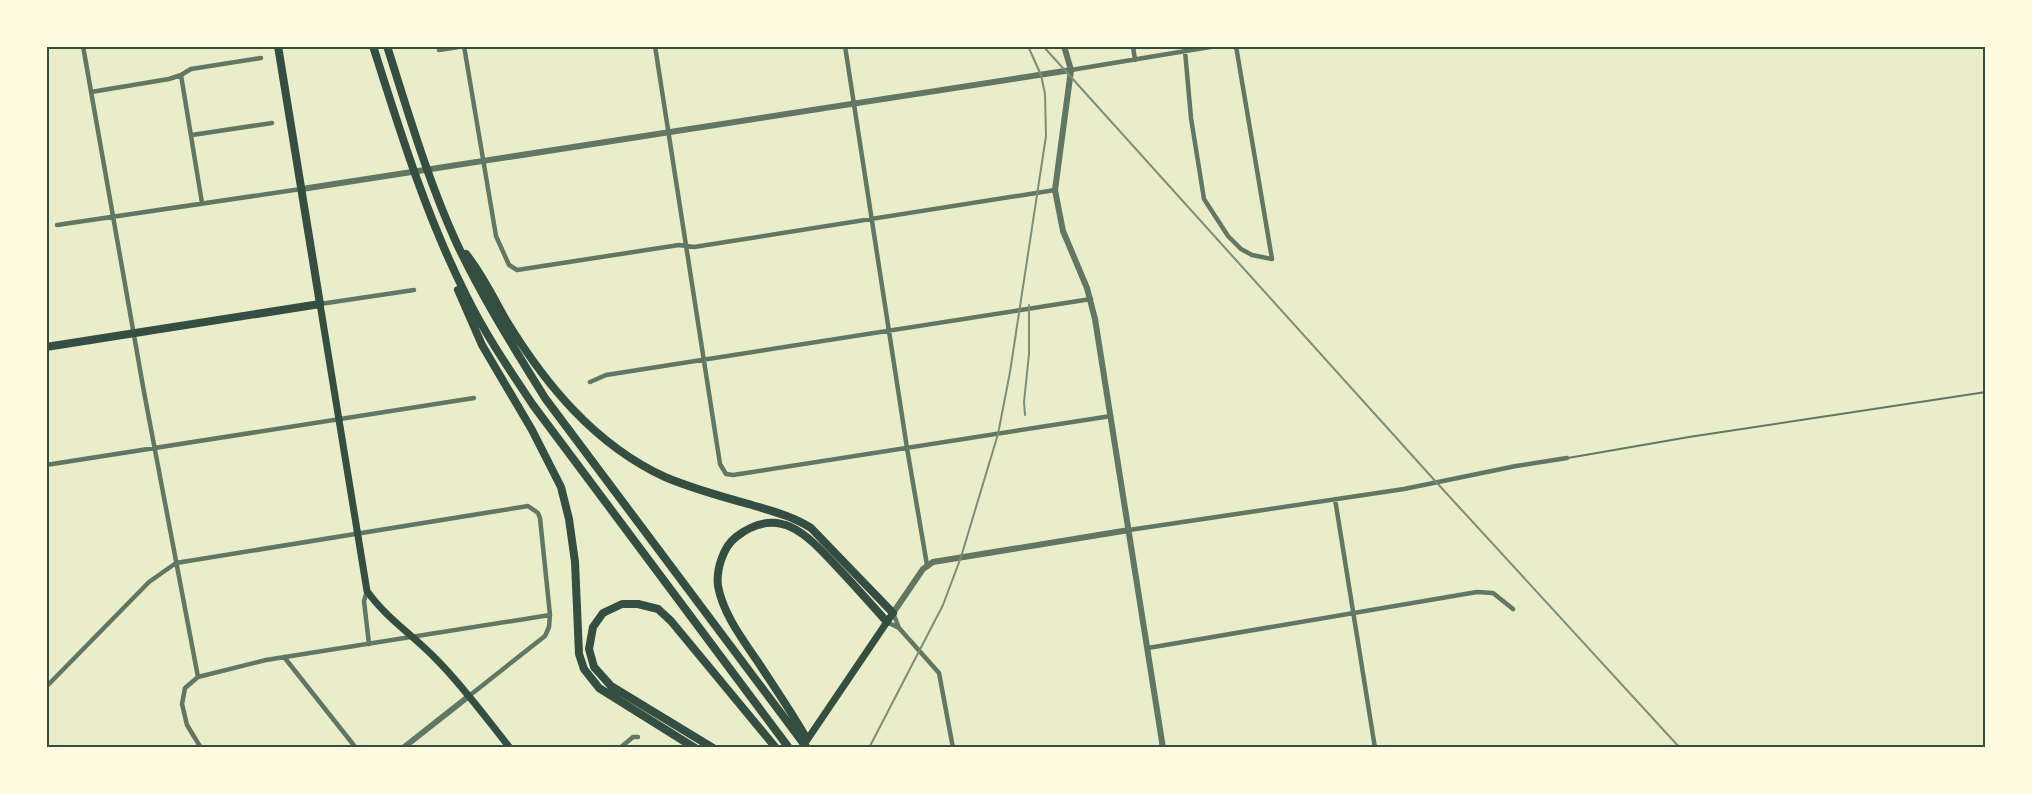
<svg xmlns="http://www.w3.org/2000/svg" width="2032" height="794" viewBox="0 0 2032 794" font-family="Bitter,serif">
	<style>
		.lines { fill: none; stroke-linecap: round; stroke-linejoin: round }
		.service { stroke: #617663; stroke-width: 2 }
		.minor { stroke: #617663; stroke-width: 4.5 }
		.tertiary { stroke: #617663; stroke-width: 6 }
		.secondary { stroke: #344e41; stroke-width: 7 }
		.primary { stroke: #344e41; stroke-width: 8 }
		.motorway { stroke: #344e41; stroke-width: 8 }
		.rail { stroke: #7c8e77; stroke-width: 2 }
		.neatline { fill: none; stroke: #344e41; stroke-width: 2 }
	</style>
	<rect width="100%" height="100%" fill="#e9edc9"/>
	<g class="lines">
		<path class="service" d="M1568 458 1689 437 1986 392"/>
		<path class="minor" d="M83 46 144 392 198 677
			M464 46 496 236 509 265 517 270 679 245 694 247 1055 190
			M655 46 720 464 726 474 733 475 1111 416
			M845 46 907 448 927 565
			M1133 46 1135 60
			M439 50 465 46
			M1185 51 1191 118 1204 199 1228 236 1241 249 1252 255 1272 259 1236 46
			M1071 70 1216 46
			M181 75 202 203
			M91 92 169 79 181 75 191 69 261 58
			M192 135 272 123
			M57 225 301 189
			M320 304 414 290
			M590 382 606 375 1091 299
			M46 465 474 398
			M1335 499 1375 748
			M1129 530 1404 489 1516 466 1567 458
			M367 591 364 601 369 644
			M893 613 899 628
			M887 622 899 628 939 673 953 748
			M1148 648 1477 592 1493 593 1513 609
			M284 657 356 748
			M46 687 149 582 176 563 528 506 538 513 540 518 550 615 549 627 545 636 469 696
			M46 745 49 748
			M201 748 187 725 182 704 185 688 198 677 266 660 550 615
			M620 748 633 737H638"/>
		<path class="tertiary" d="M1064 46 1071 70 1055 190 1063 231 1087 288 1095 319 1163 748
			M302 189 1071 70
			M893 613 923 569 933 562 1129 530
			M403 748 469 696"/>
		<path class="secondary" d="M320 304 367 591C386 618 413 635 436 659 463 686 486 718 510 748
			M805 743 893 613"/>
		<path class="primary" d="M46 347 320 304 278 46"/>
		<path class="motorway" d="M373 46C400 131 426 216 466 295 485 334 509 369 533 405L789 748
			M387 46C408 112 428 181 457 244 482 297 514 348 545 398L807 748
			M466 254C482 274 493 297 506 320 545 384 595 445 665 477 693 489 723 497 752 505 772 511 792 516 811 528L893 613
			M458 290 482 345 532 430 561 487 569 519 575 562 579 654 584 669 599 688 695 748
			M807 739C792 713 775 688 758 662 743 640 723 614 718 586 716 570 723 547 736 537 780 503 808 536 838 568 855 586 871 604 887 622
			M713 748 611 686 594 667 589 649 593 627 603 613 622 604H638L658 609 671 621 776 748"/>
		<path class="rail" d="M1043 46 1437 483 1680 748
			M1025 415 1024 402 1029 354V305
			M869 748 943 605 961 557 998 434 1010 372 1046 136 1045 94 1041 75 1028 46"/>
	</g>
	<rect width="2032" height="794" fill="none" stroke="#fefae0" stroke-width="96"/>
	<rect x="48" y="48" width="1936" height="698" class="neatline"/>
</svg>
